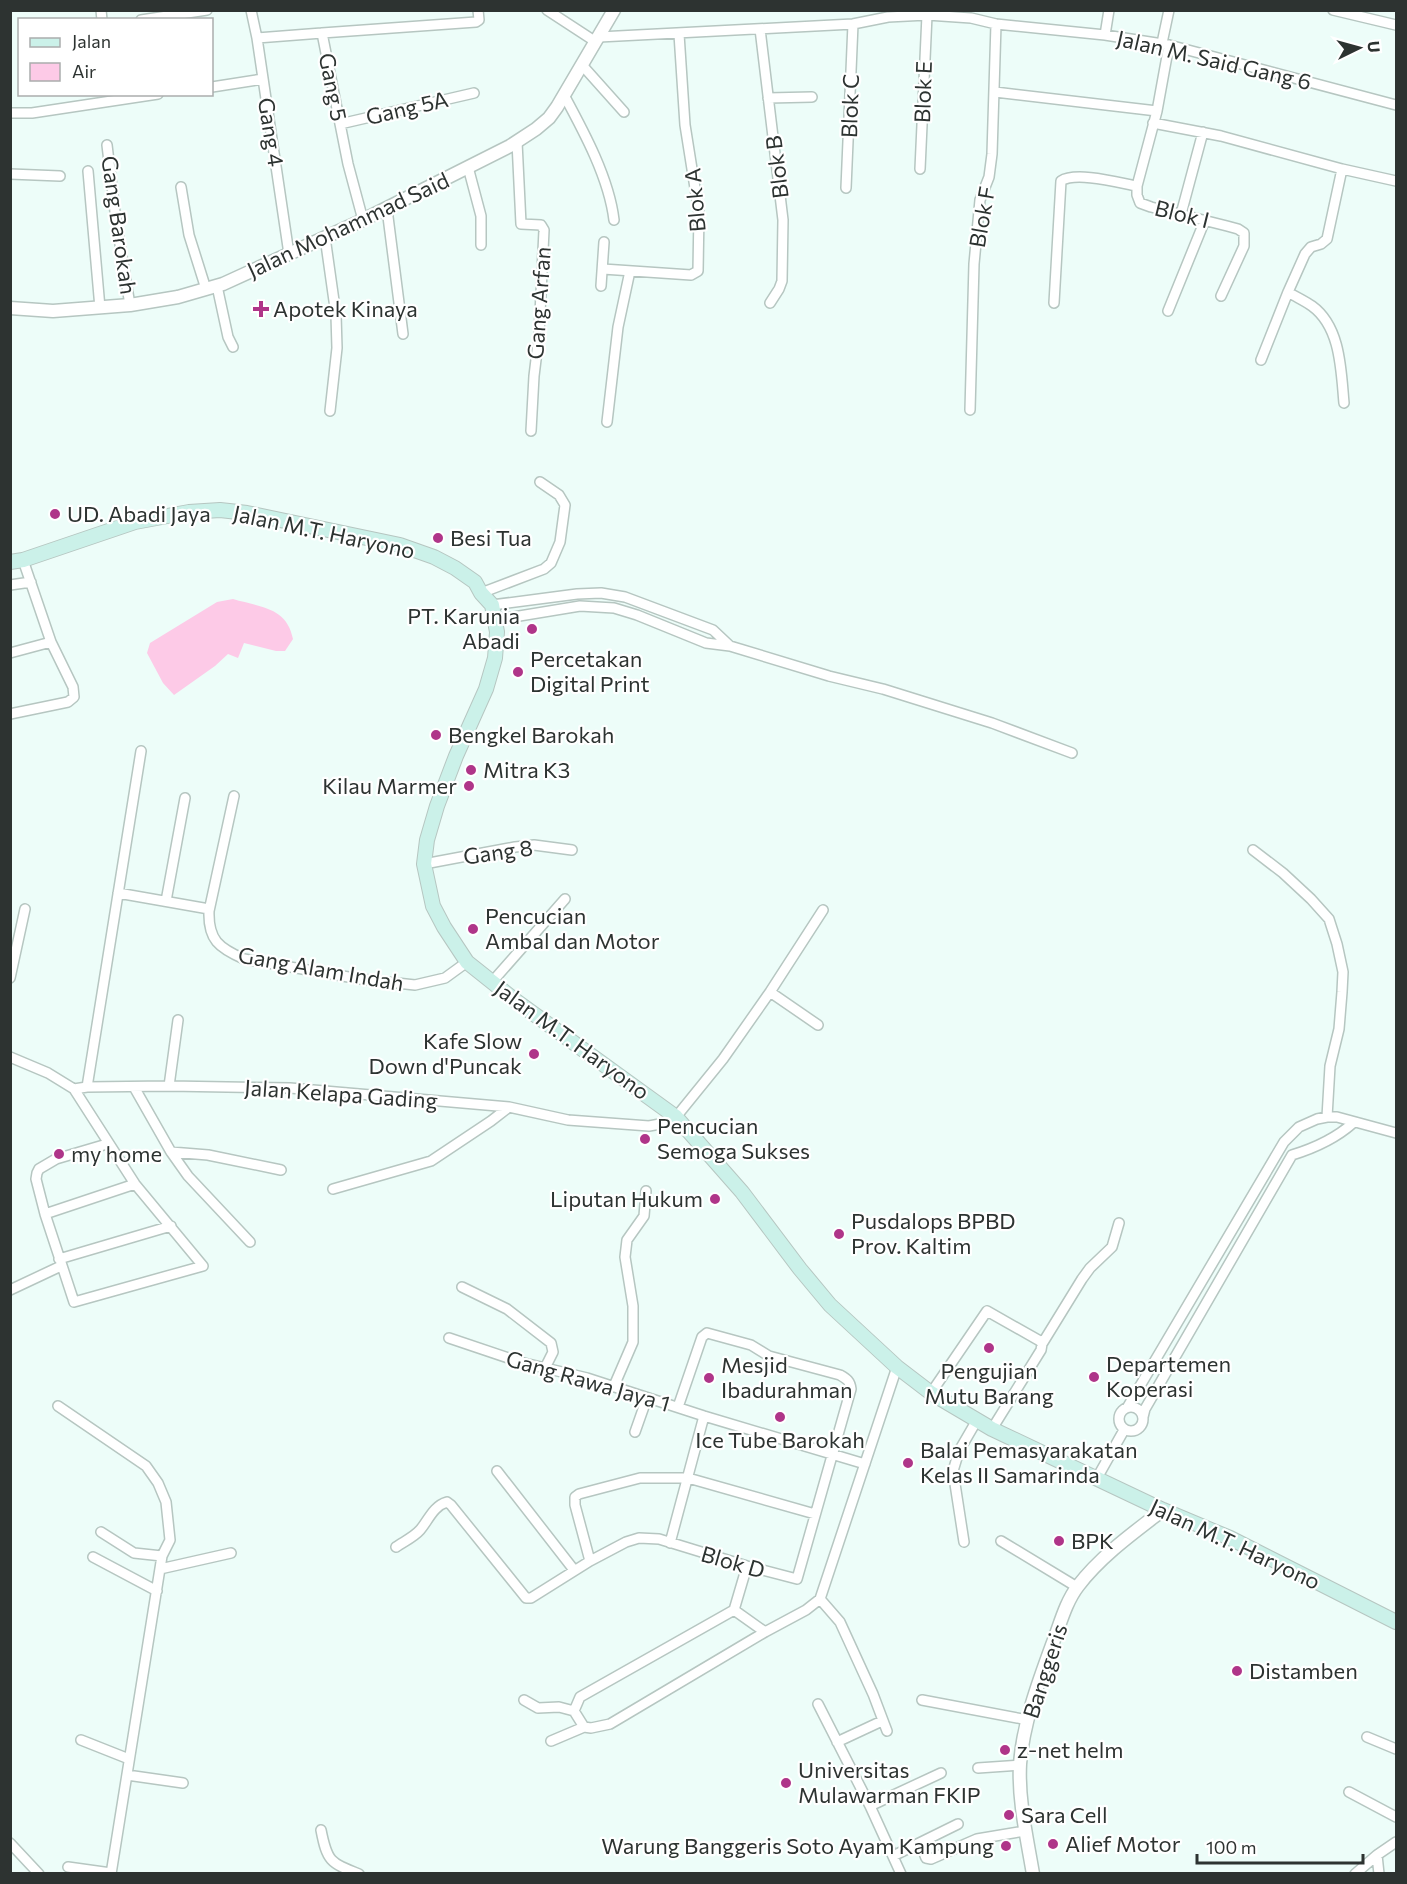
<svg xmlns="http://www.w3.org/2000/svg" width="1407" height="1884" viewBox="0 0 1407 1884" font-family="Commissioner,sans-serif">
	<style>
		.water { fill: #fdcae7 }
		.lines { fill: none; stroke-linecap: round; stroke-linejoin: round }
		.minor-casing { stroke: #b6c6c1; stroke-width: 12 }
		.tertiary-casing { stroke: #b6c6c1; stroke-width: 15 }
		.secondary-casing { stroke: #b6c6c1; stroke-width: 16 }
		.minor { stroke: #fff; stroke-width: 9 }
		.tertiary { stroke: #fff; stroke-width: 12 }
		.secondary { stroke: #cbf1e9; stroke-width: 14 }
		.poi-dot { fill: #af3589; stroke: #fff; stroke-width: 2 }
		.labels { text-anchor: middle; stroke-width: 4.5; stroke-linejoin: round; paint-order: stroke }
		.street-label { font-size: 22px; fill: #2d3331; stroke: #fff }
		.poi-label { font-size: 22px; fill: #2d3331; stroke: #fff; text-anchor: start }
	</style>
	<rect width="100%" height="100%" fill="#edfdf9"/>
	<path class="water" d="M233 599C260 607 287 607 293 639L285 651H276L244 643 238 658 228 654 215 666 174 695 163 683 147 653 150 643 217 602Z"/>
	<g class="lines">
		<defs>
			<path id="minor" d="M101 10 102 20
				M251 10 257 38 289 254
				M547 10 596 42
				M1333 10 1396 25
				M141 20 207 10
				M760 29 783 220 782 281 779 289 770 303
				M1105 35 1109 10
				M599 37 853 24 888 17 927 15 971 18 996 24 1105 35 1169 45 1396 105
				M257 38 322 33
				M1162 43 1169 10
				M1169 45 1157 111 1137 186V195L1140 203 1151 207 1227 226 1238 229 1244 233V246L1221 296
				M582 65 624 112
				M212 87 263 79
				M995 92 1157 111
				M564 95C584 132 609 178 614 220
				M768 98 812 97
				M10 113H32L158 94
				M1153 123 1221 136 1342 169 1327 239 1321 244 1311 247 1305 254 1288 292 1261 360
				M340 124 474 93
				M517 142 521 224 541 225 544 230 539 335 534 376 531 431
				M107 145 116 220 130 305
				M468 167 481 216V245
				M920 169 927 15
				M1342 169 1396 181
				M88 171 100 308
				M10 174 60 176
				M181 187 189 235 206 289
				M846 188 853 24
				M387 209 403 334
				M1181 214 1203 132
				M363 220 348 164 322 33 476 22 479 20 478 10
				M325 237 336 315 337 348 330 411
				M603 269 691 275 698 271 699 213 685 125 679 34
				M217 286 228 337 233 347
				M601 286 604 242
				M1288 292C1296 297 1305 301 1312 306 1341 327 1341 371 1344 403
				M1054 303 1061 181C1076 171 1120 183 1137 186
				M1168 311 1205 220
				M970 410 974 264 980 200 989 177 992 154 996 24
				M607 422 618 327 630 271
				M10 585 31 582
				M481 593 544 569 551 563 560 542 565 505 559 495 540 482
				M492 605 577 594 601 593 625 597 713 630 730 646
				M495 620 580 606 614 608 637 615 706 643 730 646 829 676 883 689 992 723 1072 753
				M10 653 51 642 23 560
				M10 714 68 702 74 697 73 687 51 642
				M234 796 209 911C208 940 219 948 244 959L360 979 415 985 445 978 467 962
				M1253 850 1283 873 1311 899 1329 919 1337 944 1343 972 1342 992 1339 1029 1330 1066 1327 1117
				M424 864 515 847 534 845 572 850
				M118 893 209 909
				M166 901 185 798
				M10 978 25 909
				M492 982 565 899
				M770 992 818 1025
				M10 1057 48 1073 74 1089 87 1087 169 1086 290 1088 509 1107 568 1120 649 1126 660 1124 676 1117 723 1059 770 992 823 910
				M169 1086 178 1020
				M87 1087 141 751
				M134 1087 171 1152 188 1176 250 1242
				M74 1089 135 1184 203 1266 74 1302 45 1214 36 1179 37 1173 39 1169 56 1159 107 1144
				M171 1152 208 1155 281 1170
				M333 1189 431 1161 491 1121 509 1107
				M45 1214 135 1184
				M59 1259 171 1226
				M462 1287 507 1309 551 1343 553 1352 545 1368
				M10 1290 61 1266
				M449 1338 520 1362 587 1378 704 1416 865 1464
				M1042 1344 1082 1279 1090 1268 1112 1247 1119 1223
				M614 1386 633 1342V1306L625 1257 627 1240 644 1216 646 1191
				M931 1393 987 1311 1040 1341 1042 1344 1041 1350 992 1429
				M58 1406 146 1466 158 1483 166 1502 170 1540 162 1556 111 1874
				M1119 1419a12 12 0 1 1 24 0a12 12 0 1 1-24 0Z
				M1127 1408 1284 1142 1299 1127 1317 1119 1327 1117H1337L1396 1133
				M1143 1417 1145 1409 1292 1155C1315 1148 1335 1139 1353 1123
				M635 1432 647 1398
				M497 1471 574 1570
				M1097 1478 1124 1430
				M101 1532 134 1553 162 1556
				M1001 1541 1077 1587
				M964 1542 953 1471 959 1451 977 1420
				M670 1543 704 1416
				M396 1547C403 1542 414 1537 420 1530 428 1521 433 1506 447 1502L451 1505 526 1598H531L590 1561 626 1542 639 1538 659 1539 747 1566 797 1579 851 1389C850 1381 847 1379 840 1375L769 1356 751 1345 707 1333 702 1337 678 1407
				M93 1557 157 1591
				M590 1561 575 1505V1497L579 1494 640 1478H688L815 1514
				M747 1566 734 1610 580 1697 574 1711 584 1727 591 1728 610 1724 765 1632 806 1610 820 1599 897 1367
				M160 1569 231 1553
				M820 1599 840 1622 873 1694 887 1731
				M734 1610 765 1632
				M524 1700 538 1708 559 1707 574 1711
				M922 1700 1028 1720
				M818 1704 870 1806 901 1874
				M1367 1737 1396 1749
				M81 1740 129 1759
				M551 1741 584 1727
				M837 1742 882 1721
				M978 1768 1020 1765
				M127 1775 183 1783
				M1349 1792 1396 1817
				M870 1806 941 1773
				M321 1830C327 1861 330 1863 359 1874
				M10 1843 39 1874
				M920 1843 926 1858 931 1859 977 1839 1025 1831
				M893 1856 958 1824
				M68 1867 111 1873
				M1355 1874 1377 1855
				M1379 1874 1377 1855 1396 1842"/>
			<path id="tertiary" d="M10 308 53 311 130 305 178 297 223 284 363 220 510 146 536 129 549 118 557 107 614 10
				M1033 1874C1027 1838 1018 1800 1020 1764 1023 1724 1038 1683 1052 1645 1060 1625 1065 1603 1078 1586 1101 1556 1133 1533 1163 1510"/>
			<path id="secondary" d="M10 562 23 560 135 522 189 512 220 510 247 513 400 545 434 557 455 568 475 582 481 593 492 605 497 632 495 658 486 689 456 756 437 806 427 840 424 864 433 906 444 927 467 962 516 1001 676 1117 742 1192 800 1269 830 1305 897 1367 931 1393 992 1429 1163 1510 1230 1538 1396 1622"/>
		</defs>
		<use href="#minor" class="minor-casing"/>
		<use href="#tertiary" class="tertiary-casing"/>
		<use href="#secondary" class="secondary-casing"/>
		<use href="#minor" class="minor"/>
		<use href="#tertiary" class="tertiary"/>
		<use href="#secondary" class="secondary"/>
	</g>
	<g class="poi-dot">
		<path d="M258 300h6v6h6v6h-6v6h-6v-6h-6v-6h6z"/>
		<circle cx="55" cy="514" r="6"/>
		<circle cx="438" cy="538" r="6"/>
		<circle cx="532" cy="629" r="6"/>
		<circle cx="518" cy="672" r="6"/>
		<circle cx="436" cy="735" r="6"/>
		<circle cx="471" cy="770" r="6"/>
		<circle cx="469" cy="786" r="6"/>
		<circle cx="473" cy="929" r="6"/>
		<circle cx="534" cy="1054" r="6"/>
		<circle cx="645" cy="1139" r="6"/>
		<circle cx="59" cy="1154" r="6"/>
		<circle cx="715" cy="1199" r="6"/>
		<circle cx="839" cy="1234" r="6"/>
		<circle cx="989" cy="1348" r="6"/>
		<circle cx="1094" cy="1377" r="6"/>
		<circle cx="709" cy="1378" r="6"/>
		<circle cx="780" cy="1417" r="6"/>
		<circle cx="908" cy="1463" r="6"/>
		<circle cx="1059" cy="1541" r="6"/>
		<circle cx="1237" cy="1671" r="6"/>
		<circle cx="1005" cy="1750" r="6"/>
		<circle cx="786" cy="1783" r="6"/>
		<circle cx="1009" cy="1815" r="6"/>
		<circle cx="1053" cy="1844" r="6"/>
		<circle cx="1006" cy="1846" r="6"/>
	</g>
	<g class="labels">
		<g class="street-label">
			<text transform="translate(1214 60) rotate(13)" y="8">Jalan M. Said Gang 6</text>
			<text transform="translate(333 87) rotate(79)" y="8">Gang 5</text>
			<text transform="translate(923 92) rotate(-88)" y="8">Blok E</text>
			<text transform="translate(850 106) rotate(-88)" y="8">Blok C</text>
			<text transform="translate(407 108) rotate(-13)" y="8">Gang 5A</text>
			<text transform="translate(271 132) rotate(81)" y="8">Gang 4</text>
			<text transform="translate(777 167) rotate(-97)" y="8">Blok B</text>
			<text transform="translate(695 200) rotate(-95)" y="8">Blok A</text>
			<text transform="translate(1182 214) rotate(14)" y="8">Blok I</text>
			<text transform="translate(982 217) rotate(-80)" y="8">Blok F</text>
			<text transform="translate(119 225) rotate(82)" y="8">Gang Barokah</text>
			<text transform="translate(348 225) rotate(-25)" y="8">Jalan Mohammad Said</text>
			<text transform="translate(539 303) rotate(-86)" y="8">Gang Arfan</text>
			<text transform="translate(324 532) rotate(12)" y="8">Jalan M.T. Haryono</text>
			<text transform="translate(498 852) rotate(-8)" y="8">Gang 8</text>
			<text transform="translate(321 969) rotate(10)" y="8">Gang Alam Indah</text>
			<text transform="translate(572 1040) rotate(36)" y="8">Jalan M.T. Haryono</text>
			<text transform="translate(341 1094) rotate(4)" y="8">Jalan Kelapa Gading</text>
			<text transform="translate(588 1381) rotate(16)" y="8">Gang Rawa Jaya 1</text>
			<text transform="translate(1235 1544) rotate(25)" y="8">Jalan M.T. Haryono</text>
			<text transform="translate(733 1562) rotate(16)" y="8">Blok D</text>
			<text transform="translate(1045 1671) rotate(-72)" y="8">Banggeris</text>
		</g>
		<g class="poi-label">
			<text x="273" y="317">Apotek Kinaya</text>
			<text x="67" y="522">UD. Abadi Jaya</text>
			<text x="450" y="546">Besi Tua</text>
			<text x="520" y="624" text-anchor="end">PT. Karunia<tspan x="520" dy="25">Abadi</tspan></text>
			<text x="530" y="667">Percetakan<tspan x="530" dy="25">Digital Print</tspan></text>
			<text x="448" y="743">Bengkel Barokah</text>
			<text x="483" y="778">Mitra K3</text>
			<text x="457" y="794" text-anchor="end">Kilau Marmer</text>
			<text x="485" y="924">Pencucian<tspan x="485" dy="25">Ambal dan Motor</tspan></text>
			<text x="522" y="1049" text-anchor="end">Kafe Slow<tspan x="522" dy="25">Down d'Puncak</tspan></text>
			<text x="657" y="1134">Pencucian<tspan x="657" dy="25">Semoga Sukses</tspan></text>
			<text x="71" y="1162">my home</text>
			<text x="703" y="1207" text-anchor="end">Liputan Hukum</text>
			<text x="851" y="1229">Pusdalops BPBD<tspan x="851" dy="25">Prov. Kaltim</tspan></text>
			<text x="1106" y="1372">Departemen<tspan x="1106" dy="25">Koperasi</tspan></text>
			<text x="721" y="1373">Mesjid<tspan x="721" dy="25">Ibadurahman</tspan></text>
			<text x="989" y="1379" text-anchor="middle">Pengujian<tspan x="989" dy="25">Mutu Barang</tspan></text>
			<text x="780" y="1448" text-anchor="middle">Ice Tube Barokah</text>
			<text x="920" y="1458">Balai Pemasyarakatan<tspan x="920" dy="25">Kelas II Samarinda</tspan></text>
			<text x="1071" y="1549">BPK</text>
			<text x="1249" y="1679">Distamben</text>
			<text x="1017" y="1758">z-net helm</text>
			<text x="798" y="1778">Universitas<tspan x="798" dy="25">Mulawarman FKIP</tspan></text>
			<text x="1021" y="1823">Sara Cell</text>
			<text x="1065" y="1852">Alief Motor</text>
			<text x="994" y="1854" text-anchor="end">Warung Banggeris Soto Ayam Kampung</text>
		</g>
	</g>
	<rect width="1407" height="1884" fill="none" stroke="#2d3331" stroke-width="24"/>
	<rect x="18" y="18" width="195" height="78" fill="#ffffff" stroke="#abadad" stroke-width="1.5"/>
	<rect x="30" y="38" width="30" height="9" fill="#cbf1e9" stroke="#abadad" stroke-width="1.5"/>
	<text x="72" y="48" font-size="18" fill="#2d3331">Jalan</text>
	<rect x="30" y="63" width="30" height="18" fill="#fdcae7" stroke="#abadad" stroke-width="1.5"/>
	<text x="72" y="78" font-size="18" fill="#2d3331">Air</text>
	<g transform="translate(1359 48) rotate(85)" stroke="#ffffff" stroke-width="4.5" paint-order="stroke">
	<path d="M0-4.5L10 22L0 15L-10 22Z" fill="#2d3331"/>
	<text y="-9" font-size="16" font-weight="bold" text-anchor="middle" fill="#2d3331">U</text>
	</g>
	<path d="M1197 1854v9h166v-9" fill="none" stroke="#2d3331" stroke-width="3"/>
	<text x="1206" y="1854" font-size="18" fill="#2d3331" stroke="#ffffff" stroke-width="4.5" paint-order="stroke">100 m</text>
</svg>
